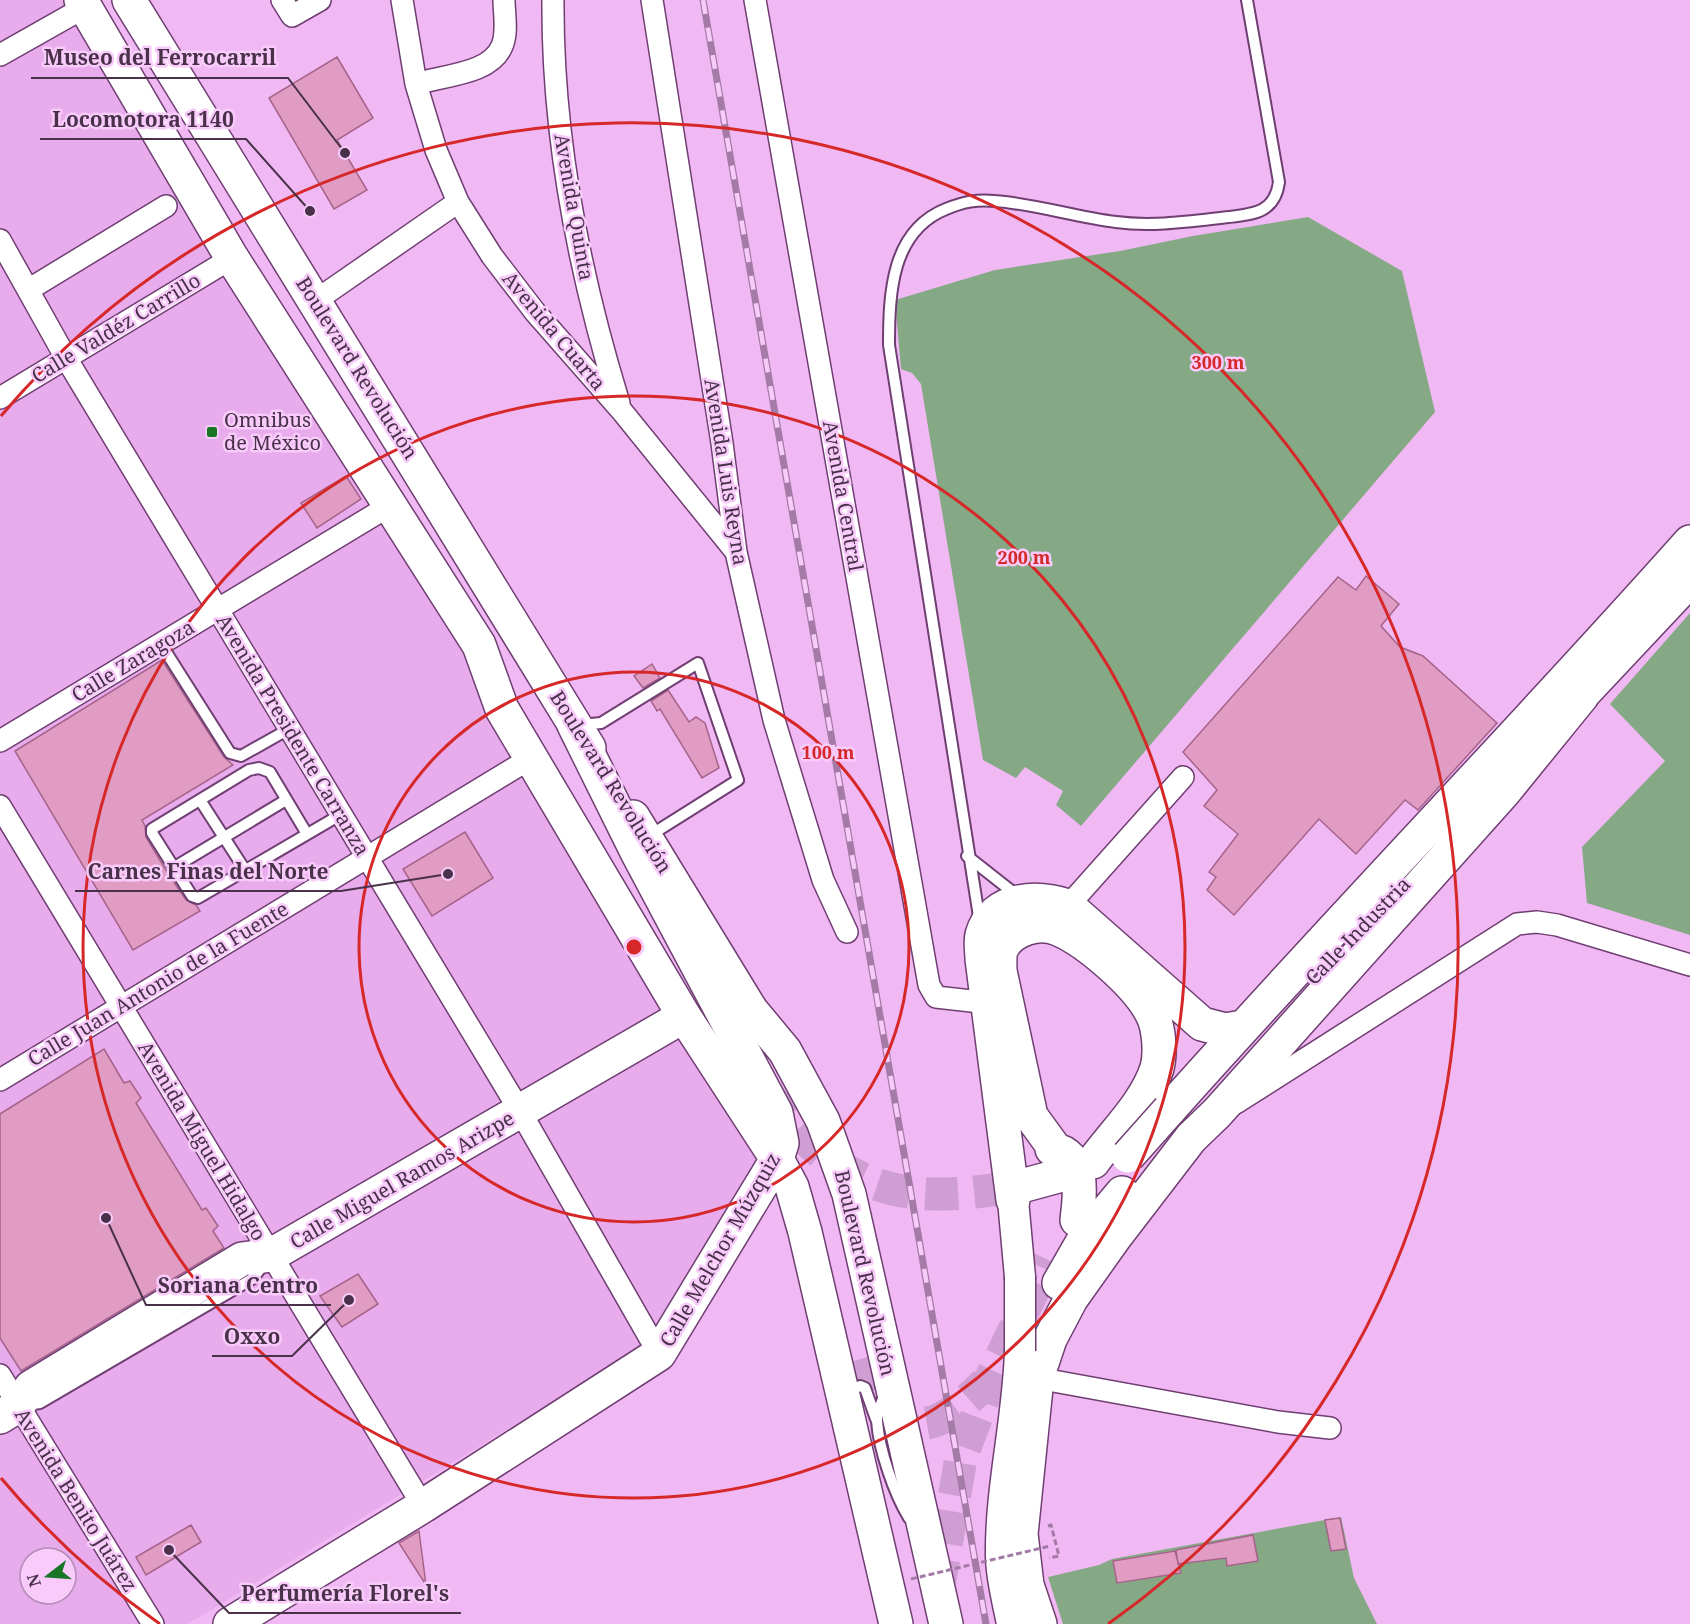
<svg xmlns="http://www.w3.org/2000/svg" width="1690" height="1624" viewBox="0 0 1690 1624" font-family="'Noto Serif',serif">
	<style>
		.built { fill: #e8abec; fill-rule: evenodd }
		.green { fill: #85a885 }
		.building { fill: #e19cc3; stroke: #a6638a; stroke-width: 1.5 }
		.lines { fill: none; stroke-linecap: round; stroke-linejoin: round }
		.primary-tunnel { stroke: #cf9ed2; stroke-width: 33; stroke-dasharray: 33 16; stroke-linecap: butt }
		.lane-casing { stroke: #6f3e72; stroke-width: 14 }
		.street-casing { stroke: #6f3e72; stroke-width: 24 }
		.secondary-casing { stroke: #6f3e72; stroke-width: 33 }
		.primary-casing { stroke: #6f3e72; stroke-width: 36 }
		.highway-casing { stroke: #6f3e72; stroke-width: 36 }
		.path { stroke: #a37aa5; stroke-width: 3; stroke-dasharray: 6 3; stroke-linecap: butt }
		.lane { stroke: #fff; stroke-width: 10 }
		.street { stroke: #fff; stroke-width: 21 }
		.secondary { stroke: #fff; stroke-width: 30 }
		.primary { stroke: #fff; stroke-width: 33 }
		.highway { stroke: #fff; stroke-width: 33 }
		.rail-casing { stroke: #a47ba6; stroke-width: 7 }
		.rail { stroke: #f8cbfb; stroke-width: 4.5; stroke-dasharray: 14; stroke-linecap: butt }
		.secondary-bridge-casing { stroke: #6f3e72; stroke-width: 33; stroke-linecap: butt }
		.primary-bridge-casing { stroke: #6f3e72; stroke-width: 36; stroke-linecap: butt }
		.path-bridge { stroke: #a37aa5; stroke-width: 3; stroke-dasharray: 6 3; stroke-linecap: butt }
		.secondary-bridge { stroke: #fff; stroke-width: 30 }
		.primary-bridge { stroke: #fff; stroke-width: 33 }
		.ring { fill: none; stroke: #d62828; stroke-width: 3 }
		.poi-dot { fill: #187524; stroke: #f8cbfb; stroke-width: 2 }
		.labels { text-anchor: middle; stroke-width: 5; stroke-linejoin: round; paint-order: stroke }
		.street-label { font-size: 20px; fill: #483149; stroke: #f8cbfb }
		.poi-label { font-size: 20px; fill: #483149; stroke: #f8cbfb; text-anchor: start }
		.centre { fill: #d62828; stroke: #f8cbfb; stroke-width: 3 }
		.ring-label { font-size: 18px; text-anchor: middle; font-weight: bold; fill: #d62828; stroke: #f8cbfb; stroke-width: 5; stroke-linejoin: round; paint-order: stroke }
		.leader { fill: none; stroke: #483149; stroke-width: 2 }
		.callout-dot { fill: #483149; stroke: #f8cbfb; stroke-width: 2 }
		.callout-label { font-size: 21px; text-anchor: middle; font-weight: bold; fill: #483149; stroke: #f8cbfb; stroke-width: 5; stroke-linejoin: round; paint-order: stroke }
	</style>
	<rect width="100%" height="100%" fill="#f1b9f4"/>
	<path class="built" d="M0 0H85L787 1160 657 1338 188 1624H0ZM30 1558H66V1594H30Z"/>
	<path class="green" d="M1308 217 1402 271 1435 412 1081 826 1056 805 1063 791 1025 767 1016 778 983 760 921 384 912 373 901 369 895 300 995 270 1120 251 1193 236Z
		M1690 613V935L1587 903 1582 847 1665 761 1610 704Z
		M1341 1517 1354 1578 1377 1624H1063L1048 1577 1099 1565 1112 1559Z"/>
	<path class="building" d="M337 57 373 118 337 140 367 190 334 209 269 98Z
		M346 476 361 499 317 528 301 503Z
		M1366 576 1399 604 1381 626 1400 647 1423 656 1497 723 1418 810 1405 800 1356 854 1319 819 1234 915 1207 890 1216 877 1209 872 1238 834 1204 806 1217 790 1183 752 1338 577 1356 590Z
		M162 660 224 757 233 765 142 820 145 826 146 837 167 872 186 900 196 905 200 911 133 950 15 751Z
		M652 664 660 678 643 688 634 676Z
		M668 690 689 722 696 717 705 723 719 768 702 778 660 709 657 711 651 701Z
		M465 832 493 878 432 916 403 869Z
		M104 1049 124 1083 130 1081 141 1098 136 1103 202 1210 206 1208 218 1226 213 1231 224 1248 21 1371 0 1338V1114Z
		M358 1274 378 1304 342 1327 320 1296Z
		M1340 1518 1346 1549 1331 1551 1325 1520Z
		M191 1525 201 1542 146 1575 136 1557Z
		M419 1531 426 1585 399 1543Z
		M1253 1535 1258 1561 1227 1566 1226 1558 1178 1564 1176 1550Z
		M1175 1551 1181 1573 1117 1583 1113 1561Z"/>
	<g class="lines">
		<path class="primary-tunnel" d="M765 1093C780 1108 793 1126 808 1141 875 1205 940 1199 1025 1185
			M867 1357C892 1441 929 1442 986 1382
			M938 1592 961 1458 992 1376 1048 1260"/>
		<defs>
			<path id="lane" d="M161 644 230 753 241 756 289 729
				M581 725 601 723 698 663 738 780 649 836
				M200 800 245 870
				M307 834 270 772 259 768 249 770 152 829V833L192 896 198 898 340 815
				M967 856 1019 897
				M173 868 286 800
				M980 923 889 345C889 294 891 231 946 209 963 202 977 199 995 201 1036 204 1075 217 1116 222 1153 227 1192 221 1229 217 1255 214 1275 212 1279 182L1247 0
				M846 1392 860 1386 865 1388 876 1419
				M885 1394C882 1402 876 1413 877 1421 879 1450 894 1493 909 1518
				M26 1405 40 1403 252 1279 265 1263"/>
			<path id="street" d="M282 0 292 16 320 0
				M402 0 416 84 436 150 458 202 492 256 535 312 621 410 736 552
				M553 0C552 137 579 273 619 403
				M652 0 722 443 736 552 774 720 823 880 847 932
				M755 0 929 985 936 997 998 1004
				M0 55 85 7
				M416 84C442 75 490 75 502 46 508 32 504 14 504 0
				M0 240 66 358 520 1111 659 1354
				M28 290 166 206
				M315 301 458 202
				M0 398 232 258
				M0 741 389 506
				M0 806 423 1506
				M1068 906 1183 777
				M0 1080 531 758
				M1236 1103 1517 924 1537 922 1557 925 1690 965
				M0 1375 153 1624
				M1026 1376 1278 1422 1330 1428"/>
			<path id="secondary" d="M1013 1200 1020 1277
				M1012 1624C1008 1602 1001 1578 1001 1556 1000 1488 1018 1420 1020 1351"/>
			<path id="primary" d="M81 0 232 258 479 645 502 709 531 758 684 1016 777 1159 792 1187 805 1232 896 1624
				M129 0 589 748
				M1566 712 1690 580
				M633 817 751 1010 785 1051 823 1121 849 1194 946 1624
				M1169 1110C1340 918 1519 734 1690 542
				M1052 1149C1086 1154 1080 1196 1077 1220
				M1055 1149 1031 1116 1000 971C1000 964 999 954 1002 948 1012 929 1039 921 1058 929 1087 941 1138 985 1152 1014 1159 1027 1161 1053 1157 1068 1146 1103 1114 1133 1093 1162
				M1025 1185 1058 1176
				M1013 1200 982 959C982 952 980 942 982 935 993 896 1038 896 1068 906L1202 1024 1225 1030 1243 1027
				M1059 1283 1086 1236 1122 1193
				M1040 1624 1027 1585 1021 1534 1037 1378 1050 1339 1071 1299 1115 1237 1191 1138 1217 1113 1504 792 1582 696"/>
			<path id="highway" d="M0 1417 18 1406 31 1387 242 1259 271 1255 684 1016
				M230 1624 423 1506 659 1354 777 1159 782 1143 776 1113 637 852 574 725"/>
		</defs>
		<use href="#lane" class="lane-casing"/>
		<use href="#street" class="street-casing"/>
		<use href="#secondary" class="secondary-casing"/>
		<use href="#primary" class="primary-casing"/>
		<use href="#highway" class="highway-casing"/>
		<path class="path" d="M1048 1526 1051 1525 1059 1556 1049 1558"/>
		<use href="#lane" class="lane"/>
		<use href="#street" class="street"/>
		<use href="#secondary" class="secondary"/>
		<use href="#primary" class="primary"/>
		<use href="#highway" class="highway"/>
		<defs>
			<path id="rail" d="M703 0 986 1624"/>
		</defs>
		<use href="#rail" class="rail-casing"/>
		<use href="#rail" class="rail"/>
		<defs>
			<path id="secondary-bridge" d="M1020 1351V1277"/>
			<path id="primary-bridge" d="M1128 1156 1169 1110"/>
		</defs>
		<use href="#secondary-bridge" class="secondary-bridge-casing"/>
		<use href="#primary-bridge" class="primary-bridge-casing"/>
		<path class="path-bridge" d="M911 1579 1050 1546"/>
		<use href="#secondary-bridge" class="secondary-bridge"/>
		<use href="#primary-bridge" class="primary-bridge"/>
	</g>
	<g class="ring">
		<circle cx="634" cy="947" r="275"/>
		<circle cx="634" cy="947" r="551"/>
		<path d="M160 1624A826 826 0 0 1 1 1478M1 416A826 826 0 1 1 1108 1624"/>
	</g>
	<rect class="poi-dot" x="206" y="426" width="12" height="12" rx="3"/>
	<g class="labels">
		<g class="street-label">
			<text transform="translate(574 207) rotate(80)" y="7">Avenida Quinta</text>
			<text transform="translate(116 328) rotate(-31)" y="7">Calle Valdéz Carrillo</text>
			<text transform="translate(554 331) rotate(50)" y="7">Avenida Cuarta</text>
			<text transform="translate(357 368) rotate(58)" y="7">Boulevard Revolución</text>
			<text transform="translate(726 472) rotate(81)" y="7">Avenida Luis Reyna</text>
			<text transform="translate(843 496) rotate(80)" y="7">Avenida Central</text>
			<text transform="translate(133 661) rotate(-31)" y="7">Calle Zaragoza</text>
			<text transform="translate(293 735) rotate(59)" y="7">Avenida Presidente Carranza</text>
			<text transform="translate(611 782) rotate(58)" y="7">Boulevard Revolución</text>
			<text transform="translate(1358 931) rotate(-46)" y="7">Calle Industria</text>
			<text transform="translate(158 984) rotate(-31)" y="7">Calle Juan Antonio de la Fuente</text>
			<text transform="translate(202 1141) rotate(59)" y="7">Avenida Miguel Hidalgo</text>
			<text transform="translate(402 1180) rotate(-30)" y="7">Calle Miguel Ramos Arizpe</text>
			<text transform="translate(720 1250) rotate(-60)" y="7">Calle Melchor Múzquiz</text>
			<text transform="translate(865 1273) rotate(77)" y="7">Boulevard Revolución</text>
			<text transform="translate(76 1500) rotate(58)" y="7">Avenida Benito Juárez</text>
		</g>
		<g class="poi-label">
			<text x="224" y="427">Omnibus<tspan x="224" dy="23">de México</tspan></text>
		</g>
	</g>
	<circle cx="634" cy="947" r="9" class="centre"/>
	<g class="ring-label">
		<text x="1218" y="369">300 m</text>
		<text x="1024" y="564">200 m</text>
		<text x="828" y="759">100 m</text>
	</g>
	<path class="leader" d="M345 153L288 78H31M310 211L246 139H40M448 874L341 891H75M106 1218L146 1305H331M349 1300L292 1356H212M169 1550L229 1613H461"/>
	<g class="callout-dot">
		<circle cx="345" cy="153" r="6"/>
		<circle cx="310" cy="211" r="6"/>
		<circle cx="448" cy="874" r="6"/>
		<circle cx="106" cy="1218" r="6"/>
		<circle cx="349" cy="1300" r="6"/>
		<circle cx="169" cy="1550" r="6"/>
	</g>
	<g class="callout-label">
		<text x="160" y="65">Museo del Ferrocarril</text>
		<text x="143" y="127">Locomotora 1140</text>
		<text x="208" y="879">Carnes Finas del Norte</text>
		<text x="238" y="1293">Soriana Centro</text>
		<text x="252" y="1344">Oxxo</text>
		<text x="345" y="1601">Perfumería Florel's</text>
	</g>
	<g transform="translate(48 1576) rotate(253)"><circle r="28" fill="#f8cbfb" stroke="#b28db4" stroke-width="1.5"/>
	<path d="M0-4.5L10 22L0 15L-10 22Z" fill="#187524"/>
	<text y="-9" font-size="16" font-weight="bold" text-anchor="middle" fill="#483149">N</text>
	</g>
</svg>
